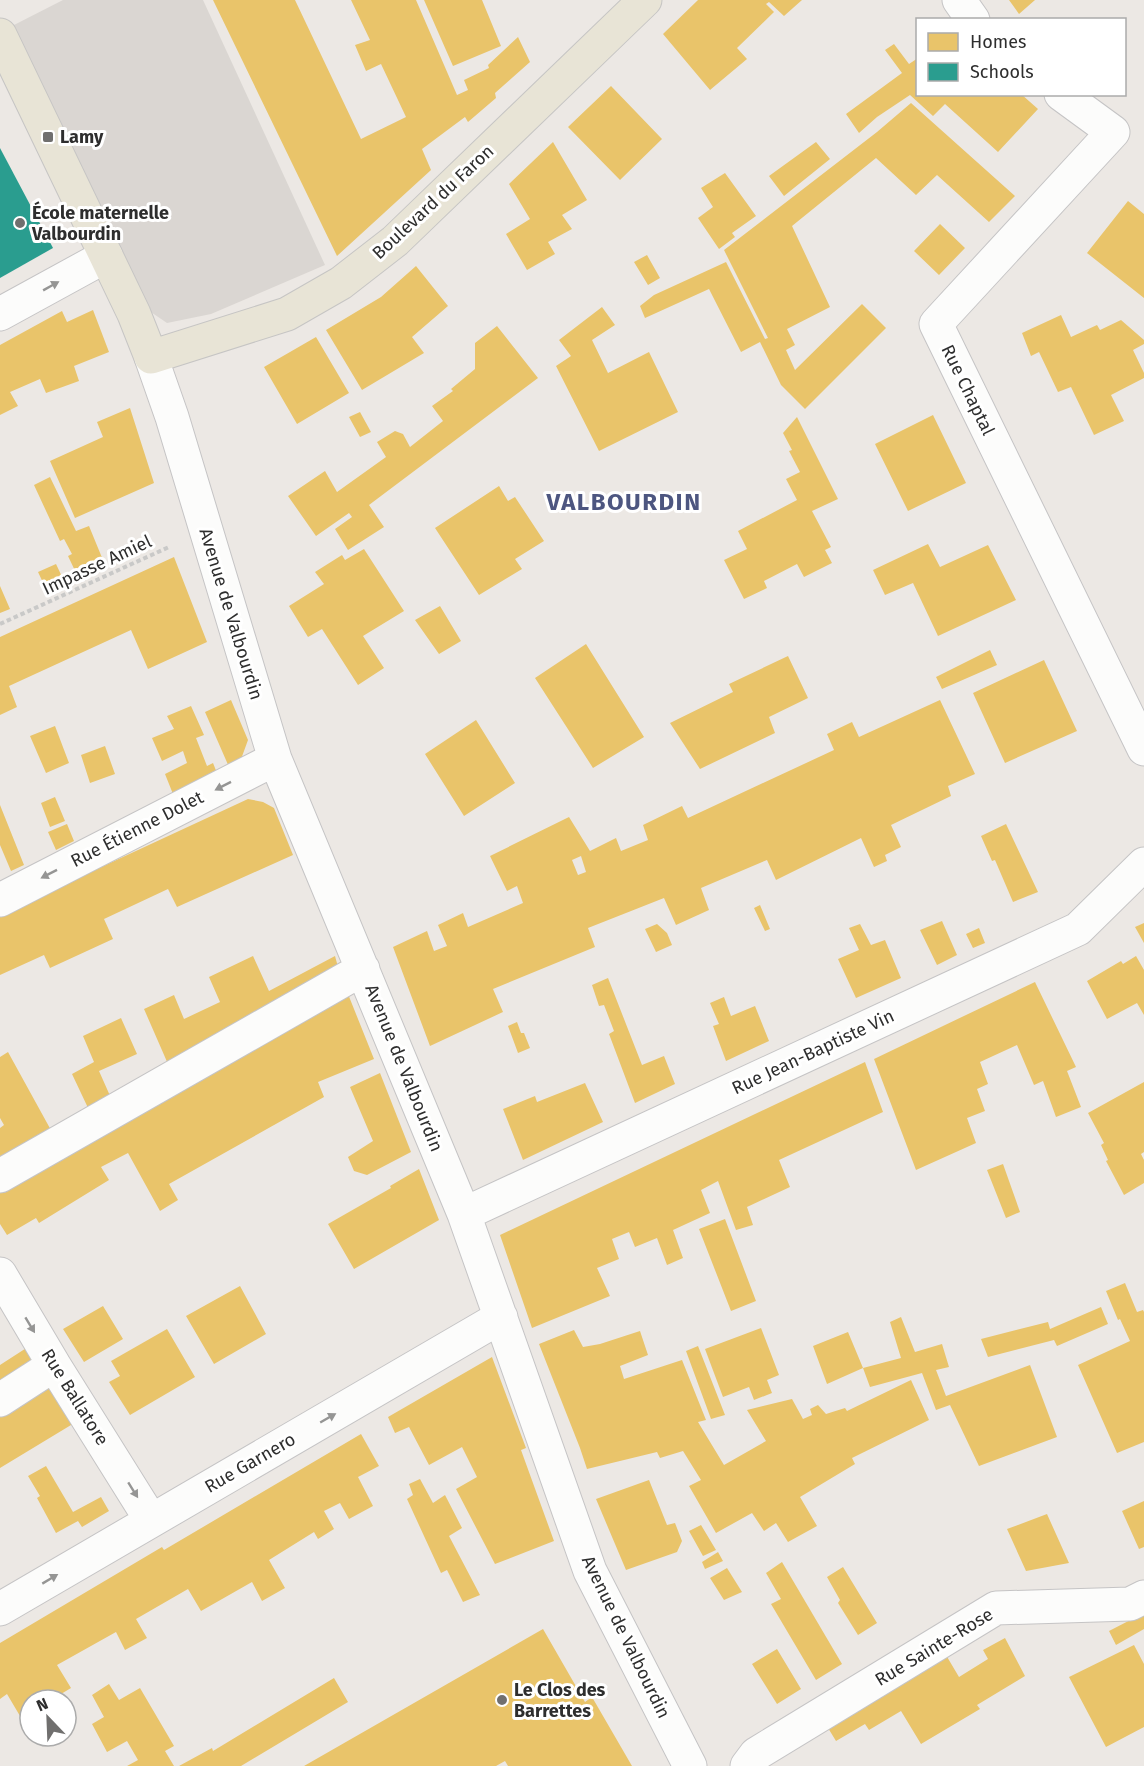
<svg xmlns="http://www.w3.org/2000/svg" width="1144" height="1766" viewBox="0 0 1144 1766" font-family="'Fira Sans',sans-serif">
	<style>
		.plaza { fill: #dad6d2 }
		.homes { fill: #e9c46a; fill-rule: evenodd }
		.schools { fill: #2a9d8f }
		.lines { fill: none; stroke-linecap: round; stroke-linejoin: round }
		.minor-casing { stroke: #c5c4c5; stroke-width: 35 }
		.major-casing { stroke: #c6c5c4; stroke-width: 35 }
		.path { stroke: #c9c9c8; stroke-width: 4; stroke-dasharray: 4.5 3; stroke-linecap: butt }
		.minor { stroke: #fcfcfb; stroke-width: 33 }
		.major { stroke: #e8e4d6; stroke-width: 33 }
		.oneway { fill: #959594 }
		.poi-dot { fill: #706f6e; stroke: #fff; stroke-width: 2 }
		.labels { text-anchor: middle; stroke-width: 6; stroke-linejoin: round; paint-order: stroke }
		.poi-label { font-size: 18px; font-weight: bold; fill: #2e2e2e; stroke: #fff; text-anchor: start }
		.street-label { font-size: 18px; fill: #2e2e2e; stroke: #fff }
		.district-label { font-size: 24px; font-weight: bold; letter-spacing: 1.5px; fill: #4d5680; stroke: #fff }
	</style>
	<rect width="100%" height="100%" fill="#ece8e4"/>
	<path class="plaza" d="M63 0H203L325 265 211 314 167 323 145 308 12 26Z"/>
	<path class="homes" d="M213 0H295L361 139 406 117 381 64 366 71 355 45 370 40 351 0H416L457 95 468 90 464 80 489 68 488 65 518 37 530 62 495 93 496 98 468 122 465 117 422 149 431 170 337 256Z
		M424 0H482L501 46 453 66Z
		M698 0H802L784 16 769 2 766 4 774 12 737 48 747 59 710 90 663 34Z
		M1009 0H1035L1019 14Z
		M894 44 909 64 918 58V94H1021L1038 109 998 152 945 104 933 116 910 95 877 117 859 133 846 114 902 73 885 50Z
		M611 86 662 139 620 180 568 127Z
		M911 103 1015 196 989 222 937 175 916 195 876 158 792 226 830 307 787 329 795 345 786 350 795 370 862 304 886 328 805 409 781 385 760 342 741 352 709 289 645 318 640 306 654 295 726 262 765 339 768 338 724 250 877 132Z
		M553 142 587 200 562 215 572 229 548 242 555 254 527 270 506 234 530 219 509 184Z
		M816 142 830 159 784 196 769 176Z
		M725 173 756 216 732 233 735 237 719 249 698 218 713 207 701 188Z
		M1128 201 1144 214V298L1087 253Z
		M940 224 965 248 939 275 914 251Z
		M647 255 660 278 648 285 634 262Z
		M416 266 448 306 412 337 424 353 362 390 326 330 381 297Z
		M602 307 615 325 592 340 608 373 649 352 678 412 599 451 556 366 571 356 559 340Z
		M93 310 109 352 74 366 79 381 46 393 40 379 10 392 18 406 0 415V345L62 311 67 322Z
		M1061 315 1071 337 1097 325 1100 330 1121 320 1144 340V344L1133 350 1144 373V378L1111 395 1124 421 1094 435 1071 387 1058 392 1039 352 1031 356 1022 333Z
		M497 326 538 378 369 505 384 527 348 550 335 529 352 517 349 513 316 536 288 496 325 471 337 492 386 457 377 442 395 431 403 434 410 447 443 421 432 406 453 391 451 389 475 369V343Z
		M316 337 349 393 297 424 264 367Z
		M130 408 154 483 75 518 50 461 103 437 97 422Z
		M360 412 371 432 360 437 349 417Z
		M933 415 966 483 908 511 875 444Z
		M797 417 838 499 812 511 831 547 825 550 832 563 804 577 797 564 764 581 767 588 744 599 724 560 747 549 738 531 797 500 786 479 800 472 789 451 792 450 783 433Z
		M50 477 76 531 89 526 105 565 78 577 68 556 72 554 64 539 60 541 34 485Z
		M499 486 508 501 515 497 544 541 515 559 522 569 479 595 435 528Z
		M928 544 940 567 988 545 1016 600 938 636 913 583 885 595 873 570Z
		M364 549 404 611 363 636 384 668 358 685 322 629 308 637 289 606 324 584 315 572 342 555 345 560Z
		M174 557 207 642 148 669 131 630 9 686 17 707 0 715V637Z
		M56 564 65 583 47 591 38 572Z
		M0 586 10 609 0 613Z
		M440 606 461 641 439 654 415 620Z
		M586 644 644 737 593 768 535 678Z
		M990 650 997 665 942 689 936 677Z
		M788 656 808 698 769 717 775 733 700 769 670 723 733 692 729 684Z
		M1044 660 1077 731 1005 763 973 693Z
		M231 700 248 740 240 762 229 767 205 712Z
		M940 700 975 774 948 786 951 796 891 825 901 847 885 855 887 861 874 867 861 838 776 880 767 860 701 888 709 910 676 925 664 898 588 928 595 947 493 989 503 1012 430 1046 393 947 427 931 434 951 447 946 438 925 463 913 468 927 523 903 517 886 507 891 490 856 569 817 590 851 616 838 621 851 648 840 643 825 682 806 688 818 834 750 827 734 852 722 859 737ZM581 856 586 872 578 875 572 860Z
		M191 706 204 735 196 738 207 766 213 763 217 773 173 794 165 774 187 763 183 751 162 761 152 738 174 729 167 716Z
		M476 720 515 783 464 816 425 754Z
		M55 726 69 763 46 773 30 736Z
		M105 746 115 774 90 783 81 755Z
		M55 797 65 821 50 827 41 803Z
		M248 799 263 802 274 808 293 855 177 907 168 889 104 919 113 939 50 968 44 955 0 975V914Z
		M0 805 24 865 11 871 0 845Z
		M67 824 74 841 56 850 48 832Z
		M1006 824 1038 892 1013 902 995 860 992 861 981 836Z
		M760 905 770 929 765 931 754 908Z
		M942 921 957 955 937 965 920 930Z
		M1144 923V943L1135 927Z
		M657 924 667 933 672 945 656 952 645 929Z
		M860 924 871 945 885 940 901 978 856 998 838 959 859 950 849 928Z
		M979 928 985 943 973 948 966 934Z
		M253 956 269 991 335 956 338 967 231 1025 232 1027 168 1064 144 1009 174 995 184 1019 220 1002 209 977Z
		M1136 956 1144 970V1015L1137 1003 1107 1019 1087 981 1121 961 1123 964Z
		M608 978 642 1065 664 1056 675 1084 635 1103 609 1034 614 1031 604 1005 599 1006 592 985Z
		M1035 982 1076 1067 1067 1071 1081 1107 1056 1117 1043 1081 1034 1085 1017 1045 980 1062 988 1084 977 1089 985 1111 967 1118 976 1143 916 1170 874 1059Z
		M348 994 374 1059 318 1082 324 1097 169 1184 178 1200 160 1211 128 1153 101 1167 109 1180 39 1223 36 1218 7 1235 0 1224V1190Z
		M724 997 731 1016 755 1006 769 1041 726 1061 713 1026 719 1024 710 1003Z
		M121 1018 137 1054 99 1071 111 1098 89 1110 72 1074 94 1062 83 1036Z
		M517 1022 521 1033H524L530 1048 518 1053 508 1026Z
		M8 1052 52 1132 0 1162V1128L4 1125 0 1118V1057Z
		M865 1062 883 1112 779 1160 790 1187 747 1207 753 1225 736 1230 718 1181 701 1190 710 1213 673 1230 683 1258 667 1265 657 1238 635 1247 629 1232 612 1239 619 1259 597 1268 610 1296 532 1328 500 1235Z
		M380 1073 411 1152 367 1175 354 1171 348 1157 373 1141 350 1087Z
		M1144 1082V1152L1141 1154 1144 1160V1183L1124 1195 1106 1161 1108 1160 1101 1145 1104 1143 1088 1113Z
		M585 1083 603 1122 523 1160 503 1109 535 1096 537 1102Z
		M1003 1164 1020 1212 1006 1218 987 1170Z
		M419 1169 439 1220 354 1269 328 1224 391 1188 390 1186Z
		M725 1219 756 1301 731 1311 699 1229Z
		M1125 1283 1137 1312 1143 1310 1144 1312V1442L1117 1453 1078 1365 1130 1341 1120 1319 1118 1320 1106 1291Z
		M240 1286 266 1334 214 1364 186 1316Z
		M103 1306 123 1339 84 1362 63 1329Z
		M1101 1307 1108 1324 1057 1346 1054 1340 988 1357 981 1339 1048 1322 1050 1329Z
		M901 1317 915 1352 942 1344 949 1367 936 1370 946 1396 1030 1365 1057 1437 979 1466 950 1405 936 1410 922 1373 870 1387 863 1368 901 1358 890 1322Z
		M761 1328 779 1375 767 1380 772 1393 754 1400 749 1387 723 1397 705 1349Z
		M167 1329 195 1377 130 1415 109 1382 120 1376 111 1361Z
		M574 1330 583 1347 600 1344 640 1331 648 1355 620 1366 624 1379 682 1360 706 1420 698 1422 724 1465 766 1441 747 1410 792 1399 803 1419 812 1415 810 1409 818 1405 826 1414 845 1408 847 1411 911 1380 929 1420 852 1458 855 1464 800 1497 817 1526 788 1542 776 1523 764 1531 752 1513 716 1533 689 1486 701 1480 683 1451 660 1458 657 1452 587 1469 580 1448 539 1344Z
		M848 1332 863 1368 827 1384 813 1346Z
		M31 1345 41 1363 0 1382V1365Z
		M698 1346 725 1415 711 1419 686 1351Z
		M492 1357 526 1448 521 1450 554 1541 495 1564 456 1489 477 1477 462 1447 429 1465 409 1427 395 1433 388 1417Z
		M52 1382 76 1422 0 1468V1414Z
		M361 1434 379 1466 358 1477 373 1506 349 1519 340 1503 324 1511 334 1529 318 1539 314 1532 269 1560 285 1588 262 1601 252 1582 201 1611 188 1589 136 1619 147 1638 125 1650 116 1632 57 1665 71 1688 51 1700H30V1711L20 1716 7 1694 0 1699V1643L162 1547 164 1550Z
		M46 1466 73 1512 101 1497 109 1511 82 1527 78 1521 56 1533 37 1498 40 1496 28 1476Z
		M420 1479 433 1503 445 1495 462 1528 449 1536 480 1595 463 1602 447 1570 441 1573 407 1499 413 1495 409 1484Z
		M649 1480 667 1525 675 1523 682 1541 677 1552 626 1570 596 1499Z
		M1144 1501V1547L1139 1549 1122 1511Z
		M1047 1514 1069 1563 1026 1571 1007 1529Z
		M701 1525 716 1550 703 1556 689 1531Z
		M718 1552 723 1561 705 1569 702 1562Z
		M782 1562 842 1664 816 1680 771 1604 781 1599 766 1573Z
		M843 1567 877 1623 858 1635 838 1603 840 1600 827 1577Z
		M727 1568 742 1592 724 1600 710 1578Z
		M1144 1613V1629L1116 1645 1109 1631Z
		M543 1629 585 1702 592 1697 632 1766H508L505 1761 496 1766H304Z
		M1005 1638 1025 1676 977 1705 980 1709 921 1744 901 1711 869 1730 865 1724 836 1741 825 1723 943 1650 959 1677 988 1659 983 1650Z
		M1134 1645 1144 1664V1727L1106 1747 1069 1677Z
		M777 1649 801 1689 777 1704 752 1664Z
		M334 1678 348 1702 241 1766H179L212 1748 213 1751Z
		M109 1684 119 1700 140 1688 174 1746 165 1751 174 1766H127L138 1760 127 1741 107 1752 92 1724 104 1717 92 1695Z"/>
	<path class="schools" d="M0 148 53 248 0 278Z"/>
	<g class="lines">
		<defs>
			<path id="minor" d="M959 0 973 20
				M1061 94 1113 132 936 324 1144 749
				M0 314 106 256
				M151 357 172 417 275 759 464 1214 590 1571 690 1766
				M0 900 275 759
				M0 1176 363 969
				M464 1214 1078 929 1144 864
				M0 1274 54 1365 151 1520
				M0 1400 54 1365
				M0 1609 501 1317
				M747 1766 756 1754 996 1608 1130 1604 1144 1597"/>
			<path id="major" d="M0 35 134 314 151 357 287 314 341 283 395 241 645 0"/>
		</defs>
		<use href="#minor" class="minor-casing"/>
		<use href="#major" class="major-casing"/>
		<path class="path" d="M0 624 169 547"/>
		<use href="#minor" class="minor"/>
		<use href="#major" class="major"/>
	</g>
	<defs><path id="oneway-solid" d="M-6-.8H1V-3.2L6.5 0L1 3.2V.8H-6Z" transform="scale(1.5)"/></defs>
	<g class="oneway">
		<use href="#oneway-solid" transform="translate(51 286) rotate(-29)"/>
		<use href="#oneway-solid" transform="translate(223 786) rotate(153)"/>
		<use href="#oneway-solid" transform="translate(49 874) rotate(153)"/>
		<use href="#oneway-solid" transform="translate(30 1325) rotate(59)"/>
		<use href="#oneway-solid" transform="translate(328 1418) rotate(-30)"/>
		<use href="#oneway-solid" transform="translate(133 1490) rotate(58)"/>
		<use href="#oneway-solid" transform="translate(50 1579) rotate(-31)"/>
	</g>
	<g class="poi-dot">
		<rect x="42" y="131" width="12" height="12" rx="3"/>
		<circle cx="20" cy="223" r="6"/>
		<circle cx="502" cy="1700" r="6"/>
	</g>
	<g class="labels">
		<g class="poi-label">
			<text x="60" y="143">Lamy</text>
			<text x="32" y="219">École maternelle<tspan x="32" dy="21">Valbourdin</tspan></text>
			<text x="514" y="1696">Le Clos des<tspan x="514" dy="21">Barrettes</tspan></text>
		</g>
		<g class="street-label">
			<text transform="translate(433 202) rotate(-43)" y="6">Boulevard du Faron</text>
			<text transform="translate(968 390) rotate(64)" y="6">Rue Chaptal</text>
			<text transform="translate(97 565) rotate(-25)" y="6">Impasse Amiel</text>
			<text transform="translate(231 614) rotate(73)" y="6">Avenue de Valbourdin</text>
			<text transform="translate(137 829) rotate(-27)" y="6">Rue Étienne Dolet</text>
			<text transform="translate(813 1052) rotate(-25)" y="6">Rue Jean-Baptiste Vin</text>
			<text transform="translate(404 1068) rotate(68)" y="6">Avenue de Valbourdin</text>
			<text transform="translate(75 1397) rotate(58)" y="6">Rue Ballatore</text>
			<text transform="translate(250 1463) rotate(-30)" y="6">Rue Garnero</text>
			<text transform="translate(626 1637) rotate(64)" y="6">Avenue de Valbourdin</text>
			<text transform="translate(934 1647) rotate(-31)" y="6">Rue Sainte-Rose</text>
		</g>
		<g class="district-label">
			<text x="624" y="510">VALBOURDIN</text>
		</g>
	</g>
	<rect x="916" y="18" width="210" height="78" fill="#ffffff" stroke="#ababab" stroke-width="1.5"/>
	<rect x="928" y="33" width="30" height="18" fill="#e9c46a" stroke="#ababab" stroke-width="1.5"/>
	<text x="970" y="48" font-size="18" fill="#2e2e2e">Homes</text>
	<rect x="928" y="63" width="30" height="18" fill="#2a9d8f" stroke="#ababab" stroke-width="1.5"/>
	<text x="970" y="78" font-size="18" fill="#2e2e2e">Schools</text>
	<g transform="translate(48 1718) rotate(337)"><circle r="28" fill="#ffffff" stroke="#ababab" stroke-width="1.5"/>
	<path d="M0-4.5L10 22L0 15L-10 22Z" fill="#706f6e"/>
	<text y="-9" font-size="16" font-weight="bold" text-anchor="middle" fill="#2e2e2e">N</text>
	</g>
</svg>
